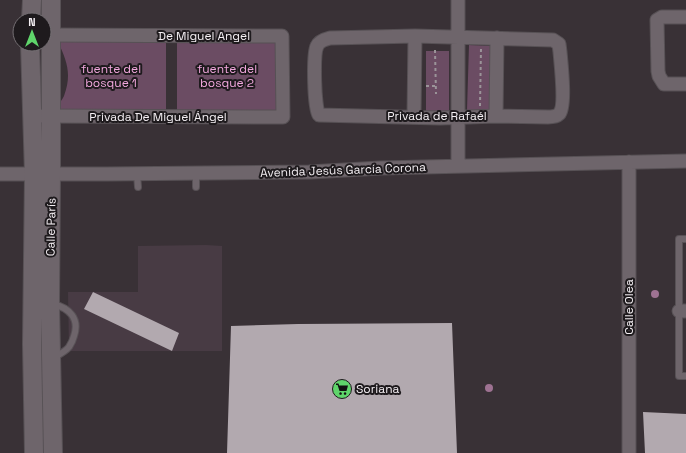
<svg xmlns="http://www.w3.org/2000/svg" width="686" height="453" viewBox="0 0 686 453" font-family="'Space Grotesk',sans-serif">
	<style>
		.built { fill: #483b44 }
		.green { fill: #6b4c63 }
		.building { fill: #b2a9af }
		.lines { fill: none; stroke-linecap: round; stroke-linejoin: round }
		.lane-casing { stroke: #575155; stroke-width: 8 }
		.street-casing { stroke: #575155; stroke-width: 15 }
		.secondary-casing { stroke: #575155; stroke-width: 20 }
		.path { stroke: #9b9499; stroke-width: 2; stroke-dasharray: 3 3; stroke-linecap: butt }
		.lane { stroke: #6e656b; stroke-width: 6 }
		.street { stroke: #6e656b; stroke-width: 13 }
		.secondary { stroke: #6e656b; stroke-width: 18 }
		.tree { fill: #9e7292 }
		.labels { text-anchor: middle; stroke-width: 4; stroke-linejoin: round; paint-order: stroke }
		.street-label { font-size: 12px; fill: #f4eff3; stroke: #1e1a1d }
		.park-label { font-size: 12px; fill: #f1a7dd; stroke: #1e1a1d }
		.poi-label { font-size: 12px; fill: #f4eff3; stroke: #1e1a1d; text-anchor: start }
	</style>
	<rect width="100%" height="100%" fill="#393136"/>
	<path class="built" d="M206 245 222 246V351H69L68 292H138V246Z"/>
	<path class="green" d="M177 39 277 41 278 110 177 112Z
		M166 40V112H56C56 106 61 102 64 96 72 74 67 61 58 42Z
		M469 45 491 46 490 111 467 110Z
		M426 51H449V111H426Z"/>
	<path class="building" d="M93 292 179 333 172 351 84 309Z
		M452 323 457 453H227L231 326 298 324Z
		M643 412 686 414V453H645Z"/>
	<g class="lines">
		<defs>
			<path id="lane" d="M196 173V187
				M137 174 138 187
				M686 239H679V376H686
				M53 304C69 308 80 318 74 336 73 340 71 344 69 347 65 352 58 355 53 358"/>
			<path id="street" d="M686 17H662L657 20 658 71 659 76 664 84H686
				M415 36 553 40 559 44 560 52C561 63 566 107 559 114 556 117 552 117 548 117L496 116 440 118 319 115C314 108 313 54 317 46 319 41 326 39 330 38Z
				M42 116 283 117 282 36 44 35
				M414 116 415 36
				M496 116 497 38
				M629 162V453
				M458 166V0
				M0 174H107L309 172 381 168 686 161
				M679 311H686"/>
			<path id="secondary" d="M51 0V174L50 303 53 453
				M31 20 32 0
				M30 44 34 174 32 344 34 453"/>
		</defs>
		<use href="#lane" class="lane-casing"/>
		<use href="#street" class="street-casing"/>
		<use href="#secondary" class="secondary-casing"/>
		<path class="path" d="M435 50 436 94
			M426 86H435
			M480 106 481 48"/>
		<use href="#lane" class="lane"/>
		<use href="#street" class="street"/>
		<use href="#secondary" class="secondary"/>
	</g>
	<g class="tree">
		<circle cx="655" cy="294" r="4"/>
		<circle cx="489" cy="388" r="4"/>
	</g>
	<defs>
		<symbol id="supermarket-disc" viewBox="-11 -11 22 22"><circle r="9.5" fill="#5fd56b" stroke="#1e1a1d"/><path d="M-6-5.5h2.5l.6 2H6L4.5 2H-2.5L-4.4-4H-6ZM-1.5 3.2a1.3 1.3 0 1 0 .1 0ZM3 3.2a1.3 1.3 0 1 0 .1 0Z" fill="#111"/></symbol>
	</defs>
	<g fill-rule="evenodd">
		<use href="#supermarket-disc" x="331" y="378" width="22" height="22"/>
	</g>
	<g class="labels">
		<g class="street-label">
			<text x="204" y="40">De Miguel Angel</text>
			<text x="437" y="120">Privada de Rafaél</text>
			<text x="158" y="121">Privada De Miguel Ángel</text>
			<text transform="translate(343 170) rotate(-2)" y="4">Avenida Jesús García Corona</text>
			<text transform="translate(51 227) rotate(-89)" y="4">Calle París</text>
			<text transform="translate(629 307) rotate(-90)" y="4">Calle Olea</text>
		</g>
		<g class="park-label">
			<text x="111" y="73">fuente del<tspan x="111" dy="14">bosque 1</tspan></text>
			<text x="227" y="73">fuente del<tspan x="227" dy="14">bosque 2</tspan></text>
		</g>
		<g class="poi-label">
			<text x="356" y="393">Soriana</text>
		</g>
	</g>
	<g transform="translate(32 32)"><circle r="19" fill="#1e1a1d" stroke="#746f73"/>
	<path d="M0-3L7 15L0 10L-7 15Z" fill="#5fd56b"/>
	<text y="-6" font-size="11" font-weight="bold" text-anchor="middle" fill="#f4eff3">N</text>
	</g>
</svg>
